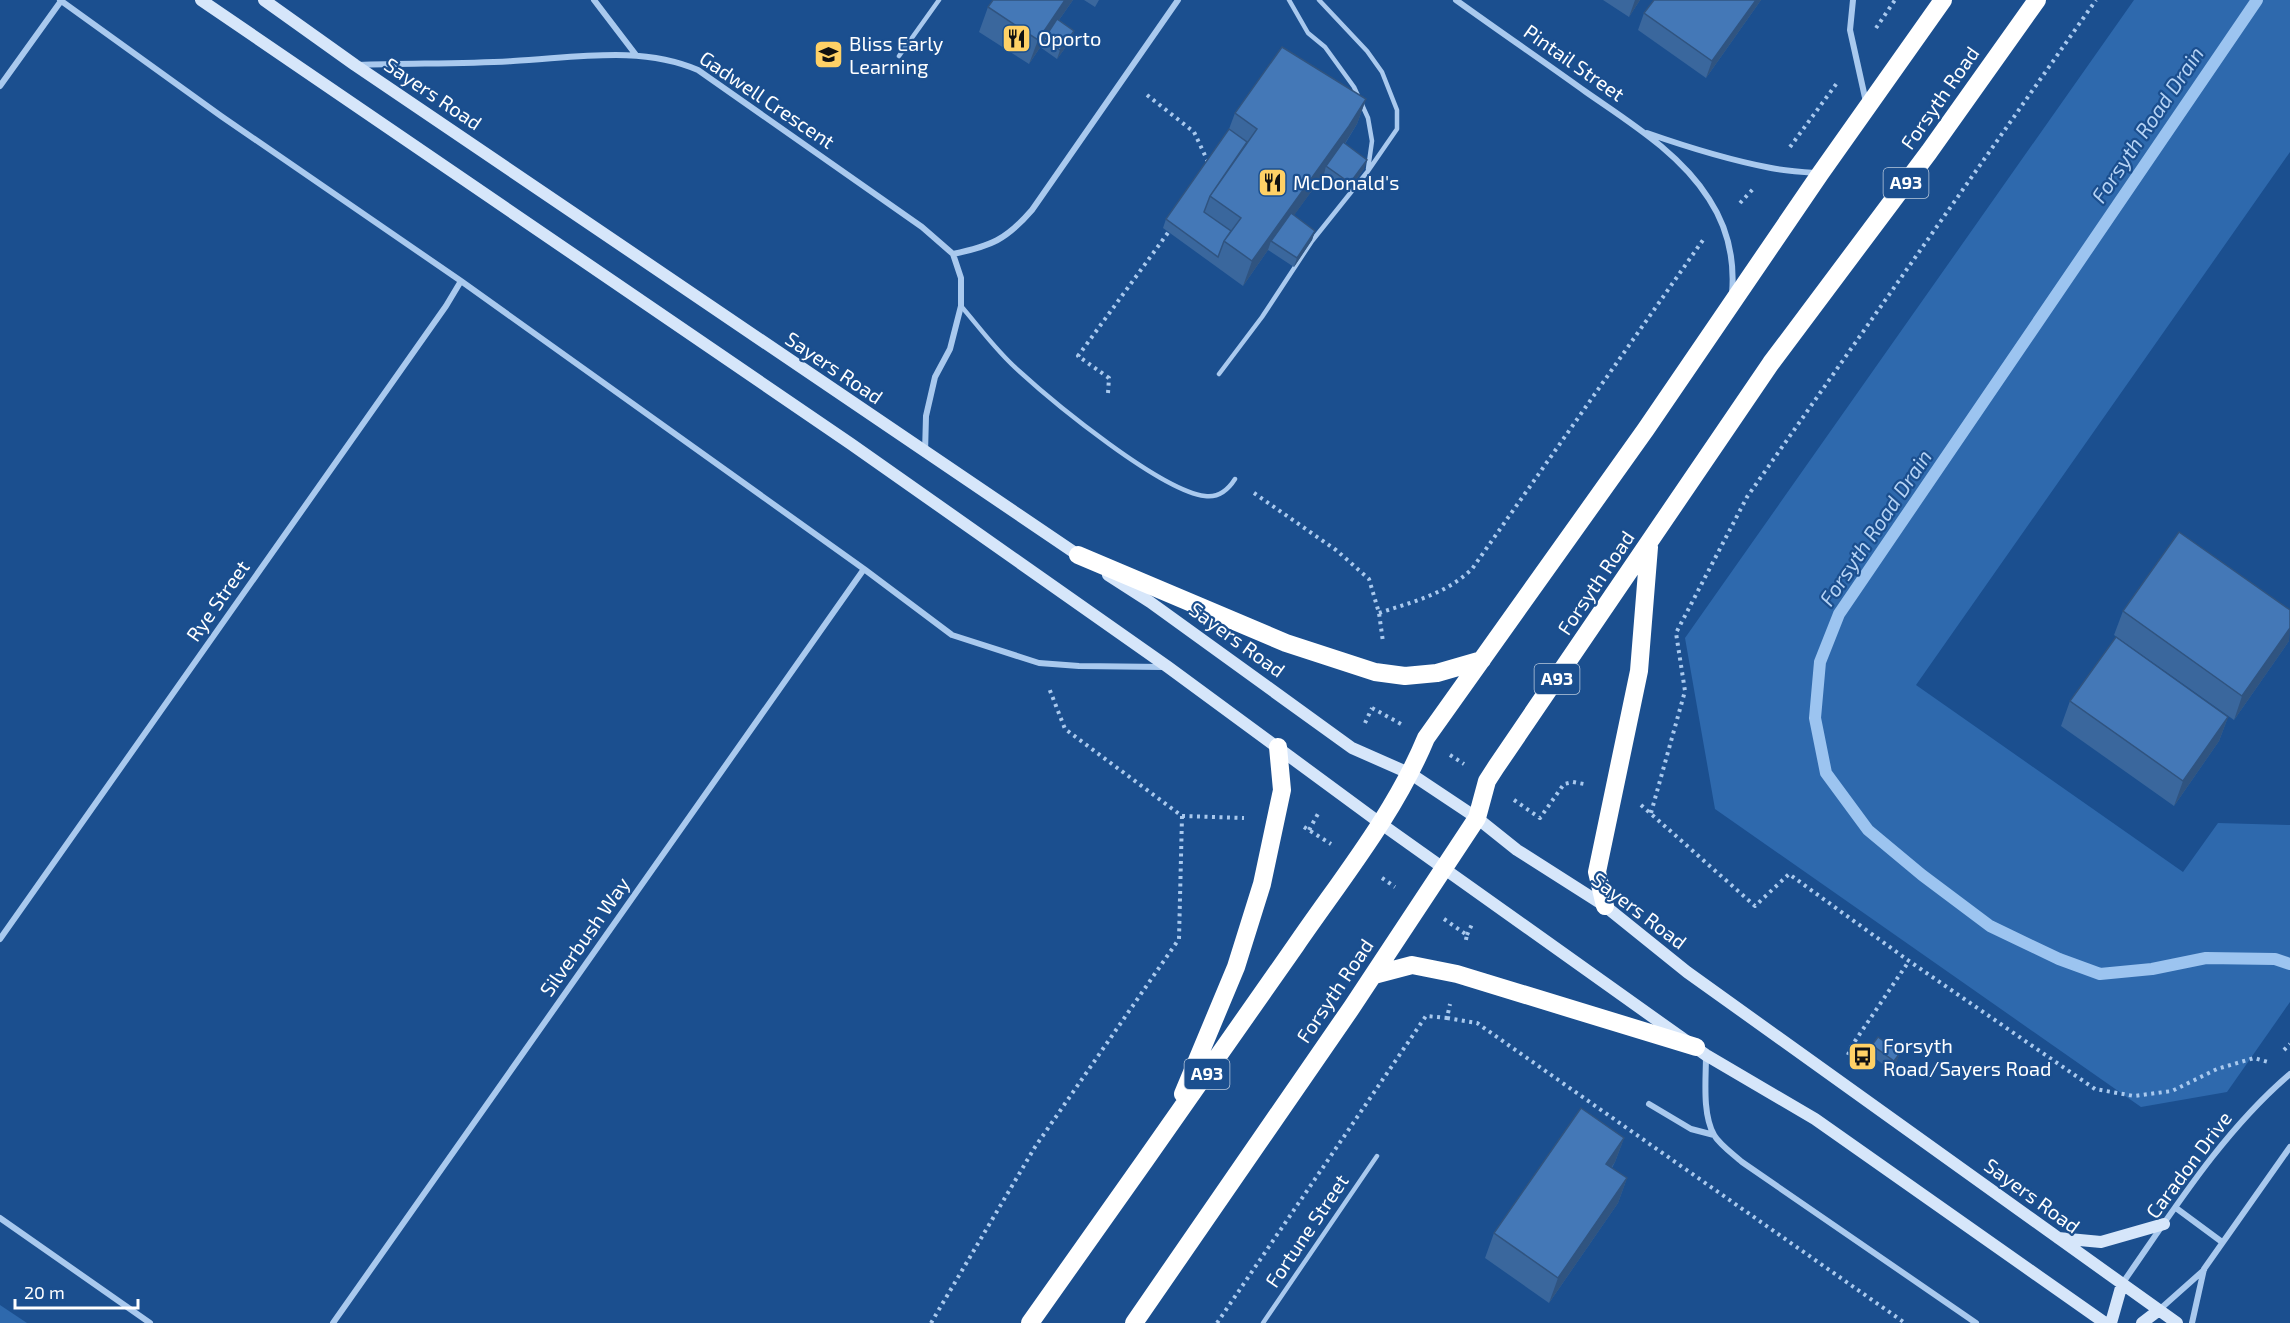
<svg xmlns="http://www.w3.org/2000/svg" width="2290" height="1323" viewBox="0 0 2290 1323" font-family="'Exo 2',sans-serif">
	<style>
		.green { fill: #2e69ad }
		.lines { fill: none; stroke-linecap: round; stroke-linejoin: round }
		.stream { stroke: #9cc4f0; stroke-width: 12 }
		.path { stroke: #a9c9ee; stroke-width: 4; stroke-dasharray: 3 4.5; stroke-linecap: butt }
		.lane { stroke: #a9c9ee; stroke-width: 4.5 }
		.street { stroke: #a9c9ee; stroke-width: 6 }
		.secondary { stroke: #d6e6fa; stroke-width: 12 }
		.highway { stroke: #fff; stroke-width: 18 }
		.wall { fill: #3a679d }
		.shaded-wall { fill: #305480 }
		.building { fill: #4478b7; stroke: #305480; stroke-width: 1.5 }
		.labels { text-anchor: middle; stroke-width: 4.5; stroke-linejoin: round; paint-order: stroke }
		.shield { fill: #1b4f8f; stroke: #bbcadd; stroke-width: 1.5 }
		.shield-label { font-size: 18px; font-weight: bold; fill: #fff }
		.poi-label { font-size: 20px; fill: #fff; stroke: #1b4f8f; text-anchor: start }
		.street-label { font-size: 20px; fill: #fff; stroke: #1b4f8f }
		.water-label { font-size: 21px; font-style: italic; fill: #b5d3f5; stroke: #1b4f8f }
	</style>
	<rect width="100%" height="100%" fill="#1b4f8f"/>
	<path class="green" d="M2134 0H2290V152L1916 685 2183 872 2218 823 2290 825V1002L2227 1092 2141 1107 1715 809 1685 638Z
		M0 1305 27 1323H0Z"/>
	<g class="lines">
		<path class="stream" d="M2257 0 1839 614 1820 662 1815 718 1826 773 1868 830 1922 875 1990 926 2059 959 2100 974 2152 969 2206 958 2275 959 2290 964"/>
		<path class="path" d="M1876 28 1895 0
			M1147 95 1194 132 1209 164
			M1790 147 1837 83
			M1740 203 1753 189
			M1108 393 1109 378 1078 356 1170 230
			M1254 493 1336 550 1369 579 1379 613 1383 642
			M1379 613C1412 602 1446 594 1472 569L1703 240
			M1372 708 1401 724
			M1365 723 1372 708
			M1450 755 1464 764
			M1514 800 1540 818 1564 784 1573 782 1584 784
			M1641 805 1755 906 1789 874 1909 961 2095 1089 2134 1096 2172 1091 2217 1069 2254 1058 2268 1062
			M1651 813 1685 691 1676 633 1747 497 2096 0
			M1182 816 1244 818
			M1304 827 1331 844
			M1309 830 1319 812
			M1382 878 1395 887
			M1444 919 1467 935 1465 944
			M1467 935 1473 922
			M1447 1018 1477 1023 1905 1323
			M2284 1050 2290 1044
			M1848 1055 1851 1047 1909 961
			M931 1323 1035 1147 1179 939 1182 816 1065 729 1049 688
			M1217 1323 1426 1016 1447 1018 1450 1004"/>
		<path class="lane" d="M1289 0 1308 33 1325 47 1354 87 1368 118 1372 141 1368 169
			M899 56 939 0
			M961 306C980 328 997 352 1019 371 1054 403 1161 491 1205 496 1219 498 1228 490 1235 479
			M1219 374 1262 317 1312 241 1368 171 1397 129V110L1382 72 1367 51 1319 0
			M1263 1323 1377 1156"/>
		<path class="street" d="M60 0 221 116 461 281 864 569 952 635 1039 663 1079 666 1163 667
			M594 0 636 55
			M1456 0C1499 31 1543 61 1586 92 1629 122 1680 153 1709 199 1728 228 1735 259 1732 294
			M1853 0 1850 30 1866 102
			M358 65C410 63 462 64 513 61 574 58 641 45 698 70L922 227 953 254 961 278V306L950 349 935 377 926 416 925 453
			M0 86 61 1
			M1647 133C1687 147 1729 160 1771 168 1786 171 1802 172 1817 173
			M953 254C991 246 1006 240 1032 210L1178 0
			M0 939 446 306 461 281
			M1706 1055C1706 1079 1702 1113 1714 1135 1720 1145 1733 1154 1742 1162L1976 1323
			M1649 1104 1691 1129 1714 1135
			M2176 1208 2222 1242
			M0 1218 150 1323
			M2122 1284C2173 1211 2222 1132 2290 1074
			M2159 1310 2204 1270
			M333 1323 864 569
			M2192 1323 2204 1269 2290 1147"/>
		<path class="secondary" d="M201 0 851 444 1168 667 1380 823 1706 1055 1815 1119 2105 1323
			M264 0 355 65 1084 559
			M1108 575 1150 602 1352 748 1411 774 1477 818 1517 850 1605 906 1687 972 2177 1323
			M2058 1238 2101 1242 2164 1224
			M2111 1323 2122 1284
			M2142 1323 2159 1310"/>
		<path class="highway" d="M1078 555 1286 643 1375 672 1405 676 1437 673 1482 660
			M1605 906 1597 872 1639 671 1649 547
			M1374 975 1412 965 1457 974 1696 1047
			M1183 1094 1236 967 1262 884 1282 790 1278 747
			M1030 1323C1119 1197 1208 1072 1296 945 1342 878 1395 813 1426 738L1646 429 1820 174 1943 0
			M1134 1323 1352 1007 1477 818 1487 781 1496 767 1771 363 1929 152 2037 0"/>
	</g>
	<path class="wall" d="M993 0H1073L1059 20 1074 31 1071 40 1057 59 1040 47 1041 46 1029 64 979 32 988 7Z
		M1084 0H1099L1095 7Z
		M1603 0H1640L1629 17Z
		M1654 0H1761L1706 78 1638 30 1644 13Z
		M1366 99 1357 124 1345 144 1364 169 1347 192 1323 175 1324 174 1294 215 1315 231 1312 240 1294 267 1268 250 1243 286 1163 228 1166 219 1229 129 1235 113Z
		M2290 610 2289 641 2234 720 2114 635 2123 611Z
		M2070 701 2228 717 2219 741 2174 806 2061 726Z
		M1872 1045 1900 1053 1896 1062 1891 1070 1869 1054Z
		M1624 1138 1615 1162 1612 1168 1627 1178 1618 1203 1549 1303 1485 1258 1494 1233Z"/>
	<path class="shaded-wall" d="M1065 0H1073L1045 40 1044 39 1041 46 1029 64 1038 40Z
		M1635 0H1640L1629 17Z
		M1756 0H1761L1706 78 1712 61Z
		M1074 31 1071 40 1057 59 1060 50Z
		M1366 99 1357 124 1340 151 1326 166 1324 174 1274 243 1271 241 1268 250 1243 286 1252 261Z
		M1367 160 1364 169 1347 192 1350 183Z
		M1315 231 1312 240 1294 267 1297 258Z
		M2290 628 2289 641 2234 720 2242 696Z
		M2228 717 2219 741 2174 806 2183 781Z
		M1900 1053 1896 1062 1891 1070 1894 1061Z
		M1624 1138 1615 1162 1597 1188 1606 1164Z
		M1627 1178 1618 1203 1549 1303 1558 1278Z"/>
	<path class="building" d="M993 0H1065L1038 40 988 7Z
		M1654 0H1756L1712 61 1644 13Z
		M1057 19 1074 31 1060 50 1044 39Z
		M1282 47 1366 99 1349 126 1252 261 1224 241 1241 218 1210 196 1257 129 1235 113Z
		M1229 129 1247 142 1210 196 1204 212 1231 231 1224 241 1218 257 1166 219Z
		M1343 142 1367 160 1350 183 1326 166Z
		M1291 213 1315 231 1297 258 1271 241Z
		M2179 532 2290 610V628L2242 696 2123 611Z
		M2116 637 2228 717 2183 781 2070 701Z
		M1878 1037 1900 1053 1894 1061 1872 1045Z
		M1581 1108 1624 1138 1606 1164 1627 1178 1558 1278 1494 1233Z"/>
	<defs>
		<symbol id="restaurant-square" viewBox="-11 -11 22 22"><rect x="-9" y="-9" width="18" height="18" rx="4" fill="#ffd166" stroke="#1b4f8f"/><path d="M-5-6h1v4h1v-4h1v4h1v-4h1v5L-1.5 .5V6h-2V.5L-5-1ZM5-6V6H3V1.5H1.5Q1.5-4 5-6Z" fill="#111"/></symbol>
		<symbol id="school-square" viewBox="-11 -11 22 22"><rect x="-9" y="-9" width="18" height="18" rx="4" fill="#ffd166" stroke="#1b4f8f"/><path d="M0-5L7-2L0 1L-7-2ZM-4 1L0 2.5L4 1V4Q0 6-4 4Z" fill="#111"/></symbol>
		<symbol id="bus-square" viewBox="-11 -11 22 22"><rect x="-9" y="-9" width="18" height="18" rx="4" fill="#ffd166" stroke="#1b4f8f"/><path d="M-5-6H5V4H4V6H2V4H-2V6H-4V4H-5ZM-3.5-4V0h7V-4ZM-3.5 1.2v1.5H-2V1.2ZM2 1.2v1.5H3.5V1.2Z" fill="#111"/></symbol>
	</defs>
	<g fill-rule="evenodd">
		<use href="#restaurant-square" x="1000" y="22" width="33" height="33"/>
		<use href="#school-square" x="812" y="38" width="33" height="33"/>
		<use href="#restaurant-square" x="1256" y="166" width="33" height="33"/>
		<use href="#bus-square" x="1846" y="1040" width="33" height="33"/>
	</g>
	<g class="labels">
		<g class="shield">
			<rect x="1883.5" y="168" width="45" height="30" rx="4.5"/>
			<rect x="1534.5" y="664" width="45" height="30" rx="4.5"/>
			<rect x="1184.5" y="1059" width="45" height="30" rx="4.5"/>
		</g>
		<g class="shield-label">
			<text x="1906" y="189">A93</text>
			<text x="1557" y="685">A93</text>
			<text x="1207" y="1080">A93</text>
		</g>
		<g class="poi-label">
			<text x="1038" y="46">Oporto</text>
			<text x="849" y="51">Bliss Early<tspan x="849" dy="23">Learning</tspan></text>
			<text x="1293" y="190">McDonald's</text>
			<text x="1883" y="1053">Forsyth<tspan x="1883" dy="23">Road/Sayers Road</tspan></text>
		</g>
		<g class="street-label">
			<text transform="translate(1574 63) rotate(35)" y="7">Pintail Street</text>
			<text transform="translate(433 94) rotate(34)" y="7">Sayers Road</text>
			<text transform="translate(1940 98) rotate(-55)" y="7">Forsyth Road</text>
			<text transform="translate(767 100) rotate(34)" y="7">Gadwell Crescent</text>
			<text transform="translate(834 368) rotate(34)" y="7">Sayers Road</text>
			<text transform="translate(1596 583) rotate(-56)" y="7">Forsyth Road</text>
			<text transform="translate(218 601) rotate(-55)" y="7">Rye Street</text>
			<text transform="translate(1237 640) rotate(36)" y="7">Sayers Road</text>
			<text transform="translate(1639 911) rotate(37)" y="7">Sayers Road</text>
			<text transform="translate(585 937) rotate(-55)" y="7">Silverbush Way</text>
			<text transform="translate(1335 991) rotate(-56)" y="7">Forsyth Road</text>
			<text transform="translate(2189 1165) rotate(-53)" y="7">Caradon Drive</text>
			<text transform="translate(2032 1196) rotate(36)" y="7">Sayers Road</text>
			<text transform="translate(1307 1231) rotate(-56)" y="7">Fortune Street</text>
		</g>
		<g class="water-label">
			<text transform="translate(2148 125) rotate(-56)" y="7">Forsyth Road Drain</text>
			<text transform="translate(1876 528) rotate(-56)" y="7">Forsyth Road Drain</text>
		</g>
	</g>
	<path d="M15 1299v9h123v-9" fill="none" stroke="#ffffff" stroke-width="3"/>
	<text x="24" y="1299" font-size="18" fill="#ffffff" stroke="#1b4f8f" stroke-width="4.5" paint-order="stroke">20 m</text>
</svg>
